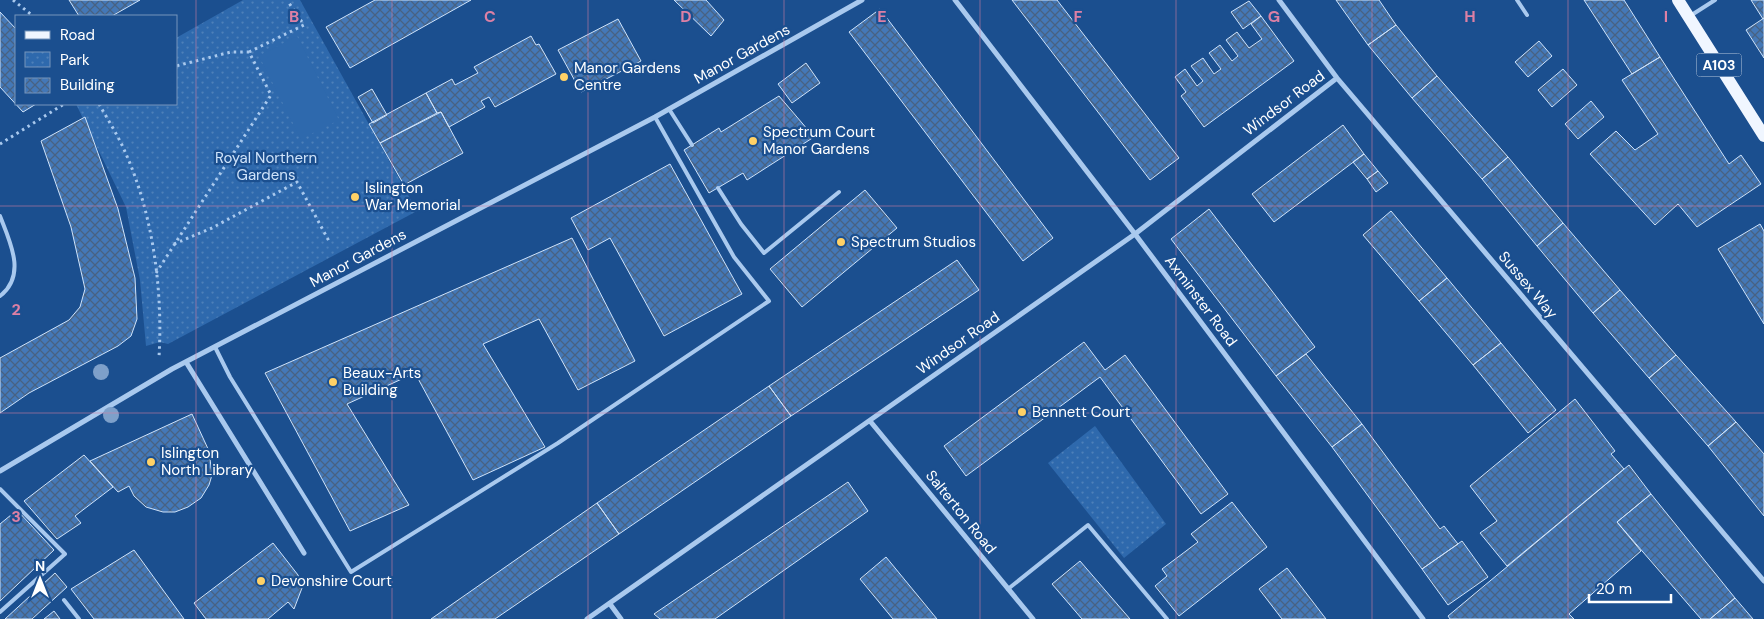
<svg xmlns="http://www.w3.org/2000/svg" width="1764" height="619" viewBox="0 0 1764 619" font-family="'DM Sans',sans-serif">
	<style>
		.park { fill: url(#park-dots) }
		.pitch { fill: #2e69ad }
		.building { fill: url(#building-cross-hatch); stroke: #cfe3fa }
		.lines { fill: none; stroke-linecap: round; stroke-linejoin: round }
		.path { stroke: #a9c9ee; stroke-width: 3; stroke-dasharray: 2.5 4; stroke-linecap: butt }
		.service { stroke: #a9c9ee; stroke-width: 4 }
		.minor { stroke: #a9c9ee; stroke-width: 5 }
		.primary { stroke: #f0f6ff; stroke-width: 12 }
		.tree { fill: #7ea0ca }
		.grid { fill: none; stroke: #dd80a5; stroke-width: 1; stroke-opacity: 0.55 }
		.poi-dot { fill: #ffd166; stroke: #1b4f8f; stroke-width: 2 }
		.labels { text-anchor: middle; stroke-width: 4.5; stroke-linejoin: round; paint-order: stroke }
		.shield { fill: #1b4f8f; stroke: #bbcadd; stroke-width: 1 }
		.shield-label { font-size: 14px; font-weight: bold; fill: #fff }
		.street-label { font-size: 15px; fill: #fff; stroke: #1b4f8f }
		.poi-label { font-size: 15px; fill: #fff; stroke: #1b4f8f; text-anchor: start }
		.park-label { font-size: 15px; fill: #cfe3fa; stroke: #1b4f8f }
		.grid-label { font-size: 16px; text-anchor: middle; font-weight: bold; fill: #dd80a5; stroke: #1b4f8f; stroke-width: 4.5; stroke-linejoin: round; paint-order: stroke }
	</style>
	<defs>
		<pattern id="park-dots" width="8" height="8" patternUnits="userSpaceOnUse" patternTransform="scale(1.25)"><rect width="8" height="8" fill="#2e69ad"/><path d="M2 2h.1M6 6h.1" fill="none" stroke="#4d80b9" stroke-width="1.8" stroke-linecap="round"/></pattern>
		<pattern id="building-cross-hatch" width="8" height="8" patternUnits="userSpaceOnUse" patternTransform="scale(1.25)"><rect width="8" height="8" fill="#4478b7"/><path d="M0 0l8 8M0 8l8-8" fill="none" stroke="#486282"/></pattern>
	</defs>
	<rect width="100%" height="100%" fill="#1b4f8f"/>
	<path class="park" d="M243 0H300L417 211 168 344 160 342 146 346 140 280 126 207 76 104H176V38Z
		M1095 426 1166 524 1124 558 1048 463Z"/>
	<path class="pitch" d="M297 36 339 120 301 139 259 56Z"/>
	<path class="building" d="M69 0H140L112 16H79Z
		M375 0H471L350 68 326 27Z
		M674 0H706L724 20 711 36Z
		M1012 0H1057L1179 158 1150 180Z
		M1336 0H1379L1396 25 1368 45Z
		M1584 0H1624L1660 57 1632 74Z
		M1751 0H1764V18L1763 19Z
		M1249 1 1261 16 1243 29 1231 12Z
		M880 9 1053 238 1023 261 849 32Z
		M0 12 16 29V104H36L23 112 0 87Z
		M1261 16 1294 61 1204 127 1181 96 1186 92 1175 77 1185 69 1197 86 1203 81 1191 66 1203 58 1214 74 1221 69 1209 53 1220 45 1232 61 1238 56 1226 40 1237 32 1249 48 1262 39 1251 24Z
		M1764 18V58L1746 30Z
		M618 19 641 61 581 92 558 50Z
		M1396 25 1437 76 1412 98 1368 45Z
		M531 36 536 45 539 44 556 74 495 107 489 97 481 101 485 107 449 127 441 112 437 113 426 93 452 79 455 85 478 73 474 67Z
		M1539 41 1552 56 1528 77 1515 62Z
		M1660 57 1729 164 1741 155 1761 184 1697 227 1678 204 1655 225 1590 154 1616 131 1635 150 1658 134 1622 80Z
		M806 63 820 83 792 103 778 84Z
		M1563 69 1577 85 1552 107 1538 90Z
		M1437 76 1508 157 1482 179 1412 98Z
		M372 89 387 115 373 123 358 97Z
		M426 93 437 113 380 143 369 124Z
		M779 96 814 137 747 180 743 173 709 193 684 150 719 128 721 132Z
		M1591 101 1604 117 1578 139 1565 124Z
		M441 112 463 153 404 185 380 143Z
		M85 117 118 209 135 278 137 319 131 336 118 346 29 393 0 413V358L69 320 80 307 85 289 71 227 41 141Z
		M1343 125 1364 154 1274 222 1252 194Z
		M1364 154 1378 171 1367 179 1353 162Z
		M1508 157 1563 223 1537 246 1482 179Z
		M670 164 742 294 664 336 610 238 588 250 571 218Z
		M1378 171 1388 183 1376 192 1367 179Z
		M865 190 897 228 802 307 770 269Z
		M1209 209 1315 347 1276 376 1171 239Z
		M1391 211 1447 278 1419 301 1363 235Z
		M1563 223 1620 290 1593 313 1537 246Z
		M1760 224 1764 231V324L1718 249Z
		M572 238 635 361 578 390 539 319 483 344 545 447 473 480 415 373 347 404 409 505 350 531 265 373Z
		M957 260 979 290 791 416 769 386Z
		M1447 278 1501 343 1473 365 1419 301Z
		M1620 290 1676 355 1649 378 1593 313Z
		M1084 342 1105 370 1125 355 1228 494 1201 514 1100 377 966 476 944 446Z
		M1501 343 1556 410 1528 433 1473 365Z
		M1306 354 1362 424 1332 447 1276 376Z
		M1676 355 1736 422 1708 446 1649 378Z
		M769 386 791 416 619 534 597 503Z
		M1575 399 1615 451 1611 454 1624 469 1507 566 1480 533 1497 521 1470 486Z
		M192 414 209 451 212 475 209 485 201 498 188 507 175 512H163L146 507 134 496 129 486 118 492 90 461Z
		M1736 422 1764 454V516L1708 446Z
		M1362 424 1440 529 1444 526 1458 544 1422 569 1332 447Z
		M84 455 113 487 75 516 81 523 57 539 24 501Z
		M1629 465 1651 494 1617 522 1641 551 1569 614 1574 619H1450L1448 616Z
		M848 482 868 511 715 619H660L654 614Z
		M1651 494 1735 598 1710 619H1701L1617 522Z
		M1232 502 1267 547 1179 616 1155 586 1167 576 1162 569 1198 542 1191 534Z
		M597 503 619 534 495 619H431Z
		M17 510 54 550 0 601V524Z
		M1462 541 1488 577 1448 605 1422 569Z
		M273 543 298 575 302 588 294 609 288 602 268 619H206L194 603Z
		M134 550 184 619H94L71 589Z
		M886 557 937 619H893L860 579Z
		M1080 561 1130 619H1082L1052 584Z
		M1287 568 1326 619H1282L1259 589Z
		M55 573 67 587 32 619H5Z
		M1735 598 1753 619H1710Z
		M54 611 60 619H44Z"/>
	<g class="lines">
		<path class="path" d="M13 0 33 16
			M249 52 304 25 289 3
			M99 104C108 120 119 137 126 154 153 215 163 291 159 357
			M0 144 64 104
			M174 244 212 228 297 182 330 243
			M156 273 271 95 249 52H231L176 66"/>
		<path class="service" d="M1517 0 1527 15
			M1690 16 1715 0
			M669 109 692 145
			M718 188 741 224 764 253 839 192
			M0 216C10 242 27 275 0 296
			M215 347 230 377 351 572 558 443 769 301 734 257 655 117
			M0 489 65 554 0 612
			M1008 589 1088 525 1167 619
			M64 600 79 619"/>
		<path class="minor" d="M955 0 1135 234 1423 619
			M1279 0 1337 78 1764 581
			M186 362 304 553
			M870 421 1033 619
			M0 471 172 369 655 117 862 0
			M610 604 621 619
			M587 619 1135 234 1337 78"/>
		<path class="primary" d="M1678 0 1764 136"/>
	</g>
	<g class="tree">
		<circle cx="101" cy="372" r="8"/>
		<circle cx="111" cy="415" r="8"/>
	</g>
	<path class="grid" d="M196 0V619M392 0V619M588 0V619M784 0V619M980 0V619M1176 0V619M1372 0V619M1568 0V619M0 206H1764M0 413H1764"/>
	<g class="poi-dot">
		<circle cx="564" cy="77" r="5"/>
		<circle cx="753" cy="141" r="5"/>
		<circle cx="355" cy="197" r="5"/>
		<circle cx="841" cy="242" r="5"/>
		<circle cx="333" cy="382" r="5"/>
		<circle cx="1022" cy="412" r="5"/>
		<circle cx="151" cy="462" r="5"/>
		<circle cx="261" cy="581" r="5"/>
	</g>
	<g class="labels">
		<rect class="shield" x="1696.5" y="53.5" width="45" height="23" rx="4"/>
		<g class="shield-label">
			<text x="1719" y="70">A103</text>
		</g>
		<g class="street-label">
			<text transform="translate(742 54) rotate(-29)" y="5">Manor Gardens</text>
			<text transform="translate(1284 103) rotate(-37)" y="5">Windsor Road</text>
			<text transform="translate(358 258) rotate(-28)" y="5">Manor Gardens</text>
			<text transform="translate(1528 285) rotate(50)" y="5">Sussex Way</text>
			<text transform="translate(1201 301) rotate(53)" y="5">Axminster Road</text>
			<text transform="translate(958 343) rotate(-35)" y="5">Windsor Road</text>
			<text transform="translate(961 512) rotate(51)" y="5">Salterton Road</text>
		</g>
		<g class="poi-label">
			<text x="574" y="73">Manor Gardens<tspan x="574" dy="17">Centre</tspan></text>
			<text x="763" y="137">Spectrum Court<tspan x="763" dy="17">Manor Gardens</tspan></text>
			<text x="365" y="193">Islington<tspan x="365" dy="17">War Memorial</tspan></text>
			<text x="851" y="247">Spectrum Studios</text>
			<text x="343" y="378">Beaux-Arts<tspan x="343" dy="17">Building</tspan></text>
			<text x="1032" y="417">Bennett Court</text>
			<text x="161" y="458">Islington<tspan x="161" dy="17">North Library</tspan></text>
			<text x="271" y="586">Devonshire Court</text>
		</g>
		<g class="park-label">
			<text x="266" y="163">Royal Northern<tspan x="266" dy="17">Gardens</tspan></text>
		</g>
	</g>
	<g class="grid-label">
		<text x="294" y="22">B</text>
		<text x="490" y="22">C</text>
		<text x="686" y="22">D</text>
		<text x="882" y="22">E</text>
		<text x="1078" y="22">F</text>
		<text x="1274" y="22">G</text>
		<text x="1470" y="22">H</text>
		<text x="1666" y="22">I</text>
		<text x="16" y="315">2</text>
		<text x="16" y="522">3</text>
	</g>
	<rect x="15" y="15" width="162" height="90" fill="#1b4f8f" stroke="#7695bc"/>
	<rect x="25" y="31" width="25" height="8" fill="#f0f6ff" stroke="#7695bc"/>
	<text x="60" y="40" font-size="15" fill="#ffffff">Road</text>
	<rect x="25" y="52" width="25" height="15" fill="url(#park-dots)" stroke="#7695bc"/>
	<text x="60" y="65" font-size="15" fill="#ffffff">Park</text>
	<rect x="25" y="78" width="25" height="15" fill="url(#building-cross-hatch)" stroke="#7695bc"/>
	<text x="60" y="90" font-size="15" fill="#ffffff">Building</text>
	<g transform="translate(40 579)" stroke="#1b4f8f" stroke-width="4" paint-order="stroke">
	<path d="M0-4L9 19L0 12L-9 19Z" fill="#ffffff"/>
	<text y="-8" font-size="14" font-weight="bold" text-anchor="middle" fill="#ffffff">N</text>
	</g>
	<path d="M1589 594v8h82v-8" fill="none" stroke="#ffffff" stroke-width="2.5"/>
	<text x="1596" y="594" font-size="15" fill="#ffffff" stroke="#1b4f8f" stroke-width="4" paint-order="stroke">20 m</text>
</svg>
